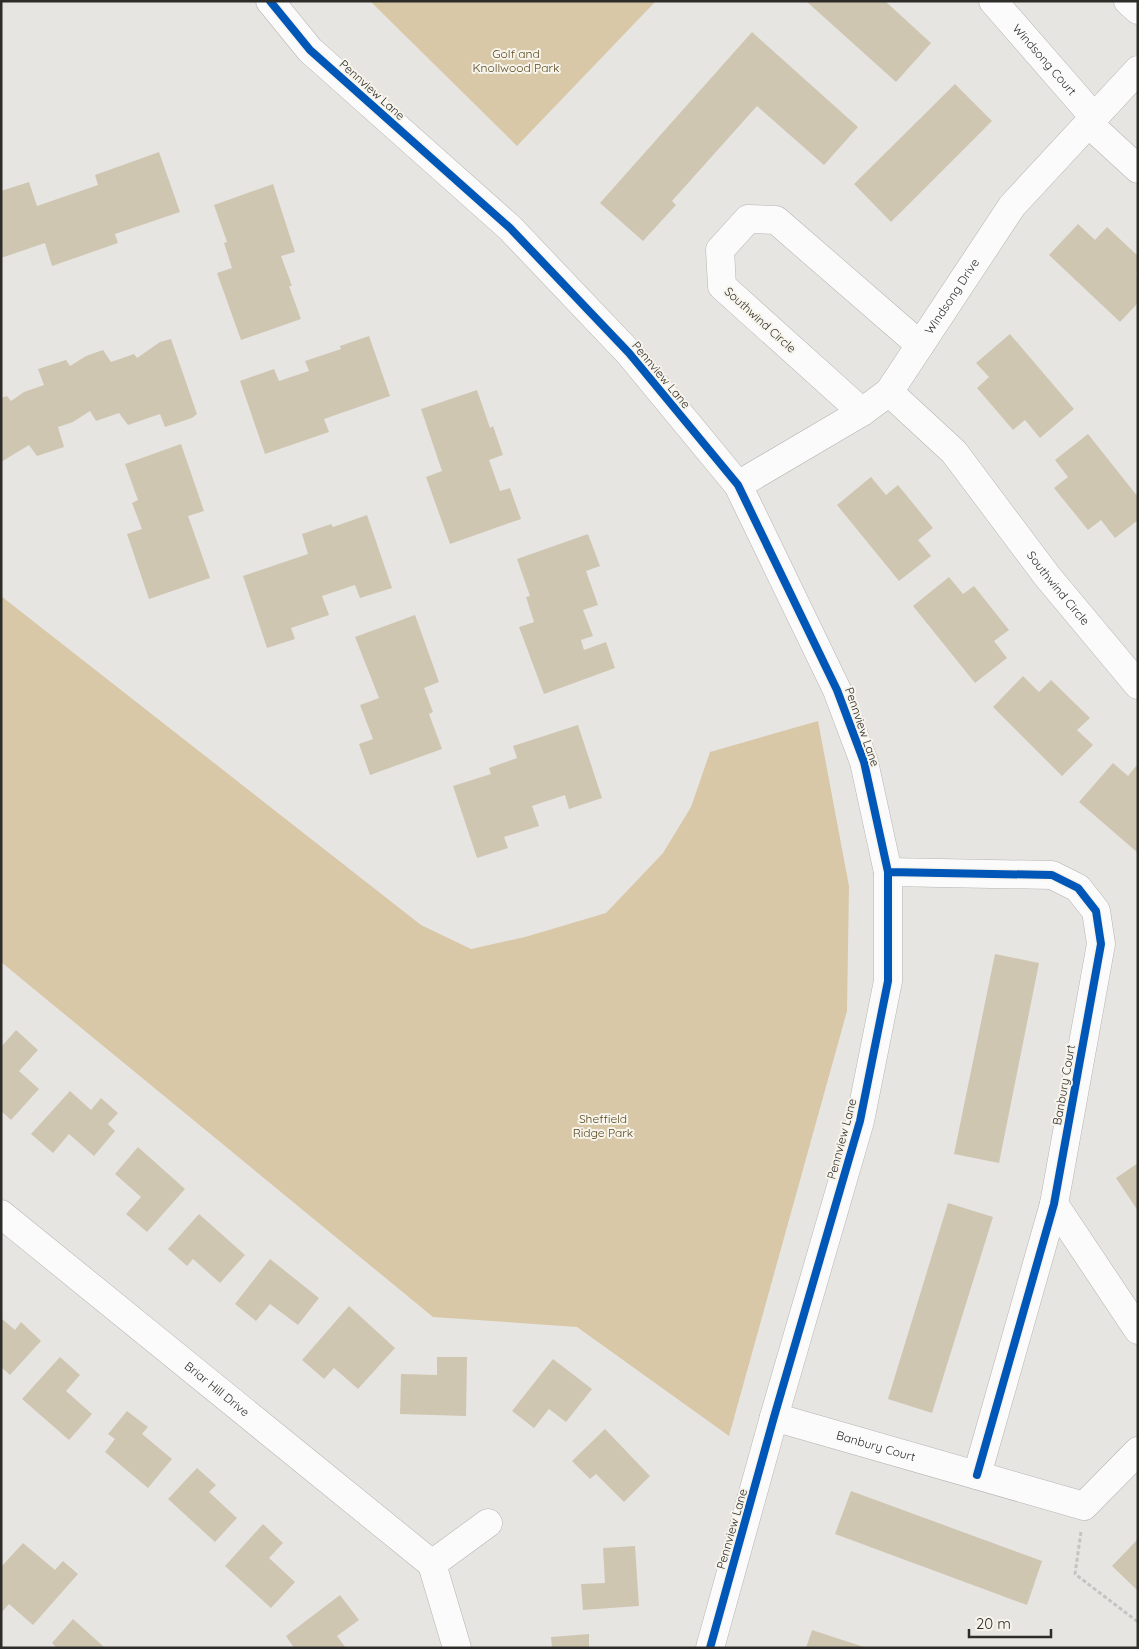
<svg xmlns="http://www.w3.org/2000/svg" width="1139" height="1649" viewBox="0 0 1139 1649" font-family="Quicksand,sans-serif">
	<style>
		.green { fill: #d8c8a8 }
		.building { fill: #cfc6b1 }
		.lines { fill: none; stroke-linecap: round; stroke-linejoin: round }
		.street-casing { stroke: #b6b4b1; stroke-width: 29 }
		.path { stroke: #c5c4c2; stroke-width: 3; stroke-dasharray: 4 2.5; stroke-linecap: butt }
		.street { stroke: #fbfbfb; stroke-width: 28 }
		.cycleway-casing { stroke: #f7f4ec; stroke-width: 11 }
		.cycleway { stroke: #0057b8; stroke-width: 8 }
		.labels { text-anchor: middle; stroke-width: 4; stroke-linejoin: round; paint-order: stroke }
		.park-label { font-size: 12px; fill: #59471d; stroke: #f7f4ec }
		.street-label { font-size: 12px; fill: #2d2c29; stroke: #f7f4ec }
	</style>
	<rect width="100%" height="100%" fill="#e7e5e2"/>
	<path class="green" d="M370 1H656L517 146Z
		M1 596 421 925 471 949 525 937 606 913 663 853 691 807 710 752 818 721 849 886 847 1011 729 1436 577 1327 433 1317 1 962Z"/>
	<path class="building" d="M806 1H885L931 43 896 82Z
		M752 32 858 127 824 165 757 106 672 201 676 205 643 241 600 203Z
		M955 84 992 121 891 222 854 184Z
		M159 152 180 212 115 234 118 243 52 266 45 243 1 258V191L29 182 37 206 98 185 95 175Z
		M273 184 295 252 281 256 292 286H289L301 319 241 340 217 273 232 268 224 243 227 242 214 205Z
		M1078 224 1095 240 1107 227 1138 256V272L1136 274 1138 276V303L1120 322 1049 255Z
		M1010 334 1074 409 1040 438 1025 420 1013 430 977 388 989 377 976 363Z
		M369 336 390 396 324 419 329 432 265 454 240 381 274 369 279 381 309 371 305 361 341 349 340 346Z
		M171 339 197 414 192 418 165 427 160 414 128 425 119 413 96 421 90 411 73 422 58 427 64 447 37 456 29 445 1 462V398L7 396 11 401 24 392 44 385 38 369 66 360 70 366 86 356 103 350 111 362 134 354 137 358 160 342Z
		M477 390 490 428 493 426 503 455 489 460 500 491 510 488 521 519 450 544 426 477 442 471 421 409Z
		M1088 434 1138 497V520L1115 538 1101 520 1088 530 1054 488 1068 477 1055 460Z
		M181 444 204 511 188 516 210 578 149 599 127 534 142 529 132 503 138 500 125 464Z
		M871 477 886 495 898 485 933 528 918 540 931 556 899 581 837 505Z
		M367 515 392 588 360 598 355 585 322 596 329 615 291 628 295 639 267 648 243 576 308 554 302 534 331 524 333 527Z
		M588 534 600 566 586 571 598 605 583 610 593 636 581 640 584 650 606 642 615 668 544 694 519 627 534 622 526 597 530 596 517 559Z
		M949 577 963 594 974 586 1009 630 994 641 1007 658 975 683 913 606Z
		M415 615 439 682 424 688 433 712 429 714 442 749 370 775 359 744 373 739 360 705 379 698 355 637Z
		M1023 676 1039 692 1051 680 1090 718 1077 730 1093 745 1062 776 993 707Z
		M578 725 602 798 569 809 565 795 532 806 539 826 504 837 508 848 477 858 453 786 491 774 489 768 517 758 513 746Z
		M1113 763 1128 776 1136 766 1138 768V853L1079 802Z
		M995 954 1039 963 999 1163 954 1154Z
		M16 1030 38 1050 19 1071 39 1089 11 1120 1 1111V1047Z
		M70 1091 91 1110 101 1098 118 1113 108 1124 115 1131 94 1156 69 1134 53 1153 31 1134Z
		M138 1147 185 1189 147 1232 126 1214 141 1197 115 1174Z
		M1138 1163V1211L1116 1178Z
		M948 1203 993 1217 932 1413 888 1399Z
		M199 1214 245 1255 220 1283 193 1259 187 1266 168 1249Z
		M270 1259 319 1298 298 1325 270 1304 256 1321 235 1304Z
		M349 1306 395 1348 358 1389 334 1368 324 1379 302 1360Z
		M1 1318 15 1330 21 1322 41 1341 10 1375 1 1367Z
		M60 1357 80 1375 66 1391 92 1414 69 1440 22 1399Z
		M437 1357H467L466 1416 400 1414 401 1374 437 1375Z
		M553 1359 592 1389 566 1422 549 1409 534 1428 512 1411Z
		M127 1411 148 1427 142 1434 172 1459 148 1488 105 1452 115 1439 108 1434Z
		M605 1429 650 1476 624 1502 596 1474 590 1479 572 1461Z
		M197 1468 216 1485 209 1492 237 1518 215 1542 168 1499Z
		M851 1491 1042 1561 1027 1605 835 1534Z
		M263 1524 283 1543 269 1558 295 1582 271 1608 225 1566Z
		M1138 1539V1591L1112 1566Z
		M23 1543 55 1570 63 1561 78 1574 33 1625 9 1604 1 1613V1567Z
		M635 1546 639 1606 583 1610 581 1584 605 1583 603 1548Z
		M340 1595 359 1620 337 1636 346 1648H294L286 1636Z
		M73 1619 105 1648H57L52 1643Z
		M812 1630 864 1647V1648H806Z
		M589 1634V1648H552L551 1637Z"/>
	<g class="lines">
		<defs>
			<g id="street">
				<path d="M270 1 310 50 510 228 629 353 738 485 837 690 864 762 888 872V981L860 1121 774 1417 710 1648"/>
				<path id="s1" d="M993 1 1094 117"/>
				<path d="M1128 1 1138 10"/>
				<path d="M1088 123 1138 169"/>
				<path id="s2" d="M889 392 954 452 1047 576 1138 685"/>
				<path d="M862 412 722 286 720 250 748 219 776 220 920 345"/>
				<path id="s3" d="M738 485 862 412 889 392 1012 206 1138 70"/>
				<path d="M888 872 1052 875 1078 888 1096 911 1101 944 1054 1204 977 1475"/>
				<path d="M1054 1204 1138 1330"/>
				<path id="s4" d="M1 1214 432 1564 457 1648"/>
				<path id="s5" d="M774 1417 1084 1506 1138 1451"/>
				<path d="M432 1564 488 1523"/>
			</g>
		</defs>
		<use href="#street" class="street-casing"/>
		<path class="path" d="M1081 1532 1075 1574 1138 1622"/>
		<use href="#street" class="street"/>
		<defs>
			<path id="cycleway" d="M270 1 310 50 510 228 629 353 738 485 837 690 864 762 888 872V981L860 1121 774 1417 710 1648
				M888 872 1052 875 1078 888 1096 911 1101 944 1054 1204 977 1475"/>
		</defs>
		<use href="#cycleway" class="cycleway-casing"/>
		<use href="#cycleway" class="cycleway"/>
	</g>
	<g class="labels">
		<g class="park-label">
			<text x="516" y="58">Golf and<tspan x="516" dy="14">Knollwood Park</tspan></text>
			<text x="603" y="1123">Sheffield<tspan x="603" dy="14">Ridge Park</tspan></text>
		</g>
		<g class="street-label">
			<text dy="4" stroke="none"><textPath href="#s1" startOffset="78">Windsong Court</textPath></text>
			<text transform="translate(372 90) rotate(42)" y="4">Pennview Lane</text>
			<text dy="4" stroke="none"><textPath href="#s3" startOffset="292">Windsong Drive</textPath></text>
			<text transform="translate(760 320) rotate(42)" y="4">Southwind Circle</text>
			<text transform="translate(661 375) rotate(50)" y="4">Pennview Lane</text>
			<text dy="4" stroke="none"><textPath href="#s2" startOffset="260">Southwind Circle</textPath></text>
			<text transform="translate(862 727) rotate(71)" y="4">Pennview Lane</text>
			<text transform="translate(1064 1085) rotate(-80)" y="4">Banbury Court</text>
			<text transform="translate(842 1139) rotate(-75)" y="4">Pennview Lane</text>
			<text dy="4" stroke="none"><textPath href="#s4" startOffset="278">Briar Hill Drive</textPath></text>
			<text dy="4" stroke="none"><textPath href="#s5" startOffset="106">Banbury Court</textPath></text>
			<text transform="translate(732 1529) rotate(-74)" y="4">Pennview Lane</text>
		</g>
	</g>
	<rect width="1139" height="1649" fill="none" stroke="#2d2c29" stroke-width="5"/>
	<path d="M969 1629v8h82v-8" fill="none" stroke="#2d2c29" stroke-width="2.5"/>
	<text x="976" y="1629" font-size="15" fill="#2d2c29" stroke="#f7f4ec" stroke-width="4" paint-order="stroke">20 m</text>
</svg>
